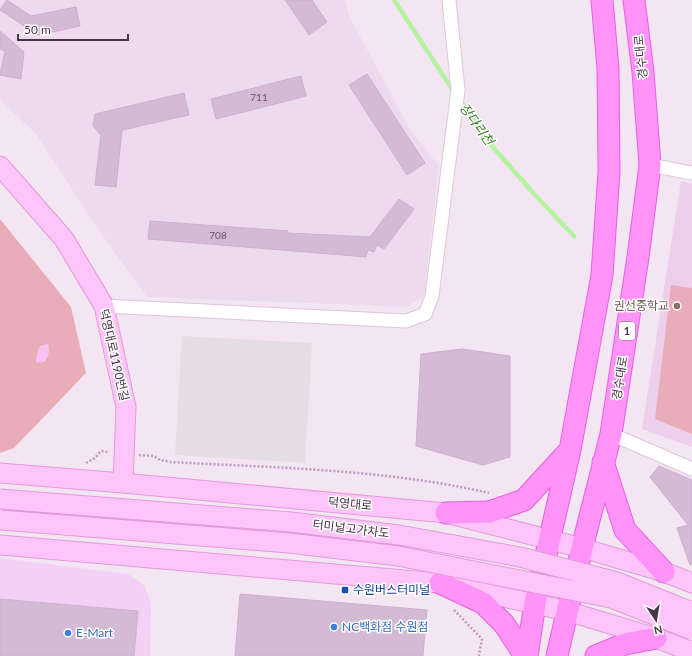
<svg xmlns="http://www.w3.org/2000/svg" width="692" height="656" viewBox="0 0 692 656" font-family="Lato,'Noto Sans KR',sans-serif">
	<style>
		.residential { fill: #eedaee }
		.commercial { fill: #f3d0f6 }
		.education { fill: #edcfeb }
		.green { fill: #e9adb9; fill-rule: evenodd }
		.sand { fill: #f9c0f1 }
		.parking { fill: #e4dee4 }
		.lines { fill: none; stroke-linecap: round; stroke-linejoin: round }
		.stream { stroke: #b4f2a0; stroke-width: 4.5 }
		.building { fill: #d4bbd5; stroke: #cfaed0 }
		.street-casing { stroke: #ddc5dc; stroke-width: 15 }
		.secondary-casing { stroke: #e19cda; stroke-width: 21 }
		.primary-casing { stroke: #e660e0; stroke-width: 23 }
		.path { stroke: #c199c1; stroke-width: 2.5; stroke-dasharray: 2 2; stroke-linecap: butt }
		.street { stroke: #fff; stroke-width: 13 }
		.secondary { stroke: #ffc4f9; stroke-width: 19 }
		.primary { stroke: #ff93f8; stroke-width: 21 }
		.secondary-bridge-casing { stroke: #e19cda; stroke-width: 21; stroke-linecap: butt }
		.secondary-bridge { stroke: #ffc4f9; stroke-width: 19 }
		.education-dot { fill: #8d6e63; stroke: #fff; stroke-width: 1.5 }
		.transit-dot { fill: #1a4fb4; stroke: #fff; stroke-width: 1.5 }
		.shop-dot { fill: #3f7fe0; stroke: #fff; stroke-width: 1.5 }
		.labels { text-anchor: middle; stroke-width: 3; stroke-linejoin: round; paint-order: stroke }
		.number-label { font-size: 10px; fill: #69566a }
		.shield { fill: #fff; stroke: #7d727e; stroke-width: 1 }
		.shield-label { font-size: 11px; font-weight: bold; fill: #453546 }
		.street-label { font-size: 12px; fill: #453546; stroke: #fff }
		.education-label { font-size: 12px; fill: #785e54; stroke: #fff; text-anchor: end }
		.transit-label { font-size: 12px; fill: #164399; stroke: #fff; text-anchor: start }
		.shop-label { font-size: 12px; fill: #366cbe; stroke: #fff; text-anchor: start }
		.water-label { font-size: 13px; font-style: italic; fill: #398323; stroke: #fff }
	</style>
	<rect width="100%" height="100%" fill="#f3e5f2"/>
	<path class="residential" d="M0 0H345L350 18 411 131 439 166 424 296 407 307 147 297 98 229 36 134 0 100Z"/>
	<path class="commercial" d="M0 558 128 574 144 585 151 603 150 656H0Z"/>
	<path class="education" d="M681 181 692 184V447L642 429Z"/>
	<path class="green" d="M0 219 71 307 86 373 14 448 0 453ZM48 344C49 350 49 357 44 362H36L39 347Z
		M671 285 692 288V434L655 419Z"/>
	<path class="sand" d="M48 344C49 352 50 359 41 363L36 362 39 347Z"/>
	<path class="parking" d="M182 336 312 343 305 463 175 455Z"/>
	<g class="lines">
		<path class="stream" d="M394 0 454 92
			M460 100 484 137 536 196 574 236"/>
	</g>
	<path class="building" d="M7 0 31 16 76 7 80 26 38 35 0 10Z
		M285 0H312L327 22 309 35Z
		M0 31 24 52 21 79 0 75 5 51 0 49Z
		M367 74 425 163 407 175 349 85Z
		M301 76 306 96 216 119 211 99Z
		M184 93 189 115 122 130 116 187 95 185 101 135 93 126 95 114Z
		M399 199 414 209 384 249 377 245 374 252 368 250 366 257 148 239 150 221 288 231V233L370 237Z
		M462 349 510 356V457L483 465 416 446 421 354Z
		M659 466 692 480V564L690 565 677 528 688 525 650 477Z
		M240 594 427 610 423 656H235Z
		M0 599 138 611 134 656H0Z"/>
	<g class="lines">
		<defs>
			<path id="street" d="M650 165 692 173
				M104 306 406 321 425 314 432 296 458 90 449 0
				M611 434 692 469"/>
			<path id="secondary" d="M0 166 64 239 104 306 126 407 123 483
				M0 473 123 483 446 513 582 548 664 572 692 583
				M0 545 440 583 567 611 656 638 692 652"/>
			<path id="primary" d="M603 462 625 530 664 572
				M446 513 489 512 524 500 568 452
				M440 583 483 603 504 624 525 656
				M527 656 535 603 570 450 602 275 609 172 608 68 602 0
				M557 656 582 548 611 434 638 257 650 165 643 72 634 0
				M596 656 625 644 656 638"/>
		</defs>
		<use href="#street" class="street-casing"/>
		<use href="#secondary" class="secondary-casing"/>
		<use href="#primary" class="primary-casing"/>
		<path class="path" d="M139 455 154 456 160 460 171 462C277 468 385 469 489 493
			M86 463 95 458 101 451 108 452
			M454 610 482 639 479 656"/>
		<use href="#street" class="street"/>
		<use href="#secondary" class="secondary"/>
		<use href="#primary" class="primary"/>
		<defs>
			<path id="secondary-bridge" d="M0 499 291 522 399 535 520 557 617 582 692 612
				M0 520 289 543 398 556 611 598 692 630"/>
		</defs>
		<use href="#secondary-bridge" class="secondary-bridge-casing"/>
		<use href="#secondary-bridge" class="secondary-bridge"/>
	</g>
	<circle class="education-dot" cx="677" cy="306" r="4"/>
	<rect class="transit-dot" x="341" y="586" width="8" height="8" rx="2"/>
	<g class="shop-dot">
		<circle cx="334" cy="627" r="4"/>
		<circle cx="68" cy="633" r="4"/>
	</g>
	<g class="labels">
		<g class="number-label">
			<text x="259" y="101">711</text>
			<text x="218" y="239">708</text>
		</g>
		<rect class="shield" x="619" y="322" width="16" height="18" rx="3"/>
		<g class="shield-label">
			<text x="627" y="335">1</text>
		</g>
		<g class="street-label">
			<text transform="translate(641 57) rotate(-96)" y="4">경수대로</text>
			<text transform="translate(114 355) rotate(77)" y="4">덕영대로1190번길</text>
			<text transform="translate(620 378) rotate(-81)" y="4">경수대로</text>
			<text transform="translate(350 504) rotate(5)" y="4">덕영대로</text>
			<text transform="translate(351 529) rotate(7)" y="4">터미널고가차도</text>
		</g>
		<g class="education-label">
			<text x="669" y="310">권선중학교</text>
		</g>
		<g class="transit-label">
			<text x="353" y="594">수원버스터미널</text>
		</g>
		<g class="shop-label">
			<text x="342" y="631">NC백화점 수원점</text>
			<text x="76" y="637">E-Mart</text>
		</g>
		<g class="water-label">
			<text transform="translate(477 124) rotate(54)" y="5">장다리천</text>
		</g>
	</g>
	<g transform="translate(656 620) rotate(168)" stroke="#ffffff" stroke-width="3" paint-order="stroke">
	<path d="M0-3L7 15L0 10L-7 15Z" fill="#453546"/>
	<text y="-6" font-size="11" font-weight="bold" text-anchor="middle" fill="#453546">N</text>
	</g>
	<path d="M18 34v6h110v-6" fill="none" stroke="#453546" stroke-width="2"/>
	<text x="24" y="34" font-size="12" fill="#453546" stroke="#ffffff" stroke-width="3" paint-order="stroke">50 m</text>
</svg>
